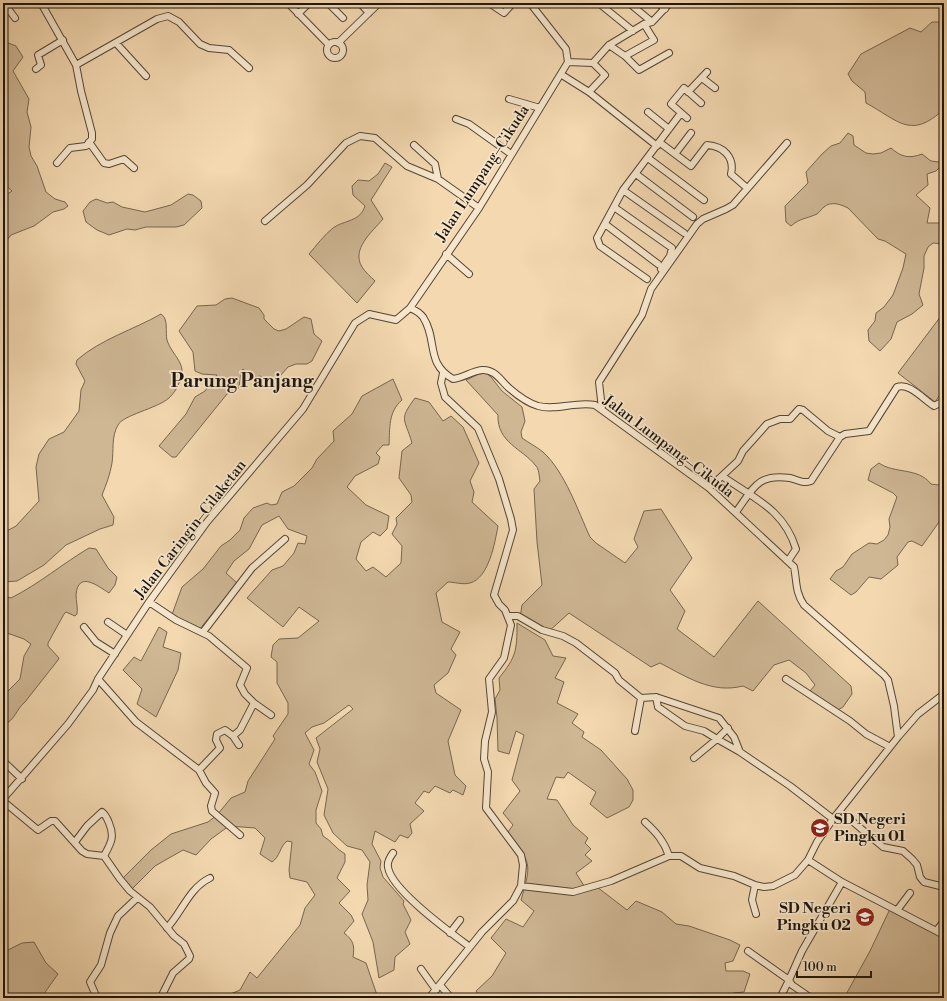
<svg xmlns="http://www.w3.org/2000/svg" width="947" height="1001" viewBox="0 0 947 1001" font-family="'Libre Bodoni',serif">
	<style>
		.green { fill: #cfb794; stroke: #766650 }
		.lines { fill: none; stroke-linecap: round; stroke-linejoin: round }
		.minor-casing { stroke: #524636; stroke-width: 8 }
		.minor { stroke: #f7e6cc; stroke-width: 6 }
		.labels { text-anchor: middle; stroke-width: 3.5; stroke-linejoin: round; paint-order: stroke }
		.street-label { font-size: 15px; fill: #1d150d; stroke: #f7e6cc }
		.poi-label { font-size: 15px; font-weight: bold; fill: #1d150d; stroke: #f7e6cc; text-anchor: start }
		.district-label { font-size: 19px; font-weight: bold; fill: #1d150d; stroke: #f7e6cc }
	</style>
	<rect width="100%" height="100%" fill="#f3d8b0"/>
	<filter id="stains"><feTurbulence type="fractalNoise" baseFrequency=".005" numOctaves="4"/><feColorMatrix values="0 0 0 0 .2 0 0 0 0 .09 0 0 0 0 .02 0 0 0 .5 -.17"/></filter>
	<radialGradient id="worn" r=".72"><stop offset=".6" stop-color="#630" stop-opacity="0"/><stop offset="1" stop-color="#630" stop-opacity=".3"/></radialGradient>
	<path class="green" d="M932 22H944V109C911 140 899 121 866 103L865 92 852 81 848 74 861 54 910 28 921 32Z
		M3 41 16 46 23 57 13 71 29 99 27 112 31 127 29 147 31 156 37 166 46 192 55 199 65 202 68 206 64 209 53 212 34 226 11 235 3 245V197L12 191 3 183Z
		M848 133 853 136 854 145 866 153 873 154 881 153 891 148C901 157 909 159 922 154L931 161 939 162 942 165 936 171 927 174 928 185 916 195 930 208 927 223H944V244L933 243 928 247 924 256V268L919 294 923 305 912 314 897 322 891 339 880 351 869 341 868 330 875 321 876 313 884 307 893 295 903 268 906 254 885 241 878 239 848 208C840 204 831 201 824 207 821 209 820 212 817 214 806 219 800 218 791 226L786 222 785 206 808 183 806 172 822 154 831 146 840 143Z
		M385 163 392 167 371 200 383 219C372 232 351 249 362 267 365 272 371 277 375 281L357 303 309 254C316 246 324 235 333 228 344 220 360 222 365 206L353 195 352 186 358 180 369 181 378 174Z
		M188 194 193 195 201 201 202 208 184 225 176 227H146L135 230 127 229 109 235 97 230 86 222 83 211 90 202 96 199 107 203 113 202 122 207 145 212 171 205Z
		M232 298 259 308 264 315V319L274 329 279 331 286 329 304 317 311 319 314 334 322 341 312 361 307 364H296L288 367 272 385 260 376 253 378 243 369 241 372 239 388 227 394 176 457H172L159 446 186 414 195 397 205 391 217 375 202 374 195 371 193 352 179 331 197 306 216 305 225 299Z
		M944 312V389L935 402 898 373Z
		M161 314C169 319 165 332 167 340 172 356 189 364 179 383 177 389 173 394 169 398 156 409 123 415 118 425 111 437 114 450 112 463 110 475 106 485 102 495L114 517 113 525 100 529 66 545 44 565 17 581 3 582V533L16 526 39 501 36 467 39 454 49 439 64 432 79 411 81 390 85 381 76 364 77 360C101 339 133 330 161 314Z
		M486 373 491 377 502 391 522 407 525 421 521 432 522 438C529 443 537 447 543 452 565 472 578 511 590 537L596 543 625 563 638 547 634 539 644 511 661 509 692 558 670 590 685 611 677 629 714 657 758 601 851 686 852 694 843 707 836 711 810 691 815 685 806 673 789 660 774 665 753 691 743 686C712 694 687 677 660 663L651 667 569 613 547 633 520 618 522 605 542 585 537 542 534 489 540 481C539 476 539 469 536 466 522 448 497 443 498 415L466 380 479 374Z
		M393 379 402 400C388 412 390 428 389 445H383L376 453 380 457 378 464 355 476 347 487 366 505 389 516 387 529 380 536 373 532 361 542 356 559 366 571 373 567 386 577 401 563 402 546 392 534 397 524 396 518 412 502 411 495 399 478 402 451 412 443C405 418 398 421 415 398L429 402 443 421 451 416 463 427 479 463 470 481 474 492 472 502 498 526C495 542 489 578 470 583 463 585 454 582 448 582L436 593 442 622 460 632 451 649 456 655 448 673 434 685 436 693 461 710 448 741 455 775 466 786 463 795 453 790 450 793 435 786 429 793 424 791 415 803 424 811 410 824 412 833 408 838 400 835 395 842 375 831 372 844 381 861 380 868 383 877 404 901 403 904 411 920 405 932 410 944 395 957 394 970 379 978 373 942 362 914 368 900 367 885 370 862 362 850 347 846 333 833 324 815 328 789 317 762 320 749 316 738 353 709 349 705 324 723 312 727 305 733 314 750 309 764 315 772 322 791 316 810V823L321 829 323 836C332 841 336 849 345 854V862L337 878 350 891 339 903 351 915 354 921 344 933C353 940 355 945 353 957L366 963 378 998H221L240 990 250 972 257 978 300 925 305 908 315 895 307 882 290 878 289 870 292 842 287 841C280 846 280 857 272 862L260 854 265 838 255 828 229 826 211 839 196 855 183 850 155 866 130 891 121 880 151 850 171 834 208 822 217 815 231 798 245 792 248 781 275 739 273 736 288 714V703L277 683V662L271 657 273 645 279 639 298 638 319 621 299 607 283 627 247 598 272 570 283 566 294 553 298 543 305 544 307 536 288 529 279 516 262 525 249 549 234 561 226 573 237 583 199 630 170 620 182 587 203 569 221 546 230 540 240 530 244 518 253 508 267 503 271 505 277 504 282 492 294 486 312 468 317 459 334 441 333 431 352 414 362 396Z
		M879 463C894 474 918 467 931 484L938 485 944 481V515L922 546 912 541 908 542 897 557 898 565 881 579 869 577 856 592 851 595 830 579 836 571 843 567 852 554 869 543 877 544 884 540 888 535 890 527 889 519 897 497 893 493 868 480 871 469Z
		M89 548 96 549 108 568 117 577 115 585 109 593C98 586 78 570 76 595 76 601 78 607 77 614L75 616 66 612 64 614 48 643V646L59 658 58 660 25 702C16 709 15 721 3 725V696L20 679 24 656 31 644 24 639 7 633 3 636V596L11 598C39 584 62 564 89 548Z
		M517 623 545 640 553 656 566 658 555 678 564 682 557 703 578 714 572 723 584 732 582 737 601 750 627 779 633 790V800L629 807 607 818 590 804 596 792 568 772 564 778 556 777 547 799 557 800 573 825 588 838 585 843 591 849 585 855 592 861 576 873 586 889 597 887 627 910 636 901 662 912 676 924 689 926 730 940 740 945 733 961 725 963 726 971H743L750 974 744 992 733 993 730 998H481L476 991 492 976 506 953 491 938 506 919 523 927 534 911 521 900C532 862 531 864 508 832L513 825 503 813 520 791 512 780 524 735 516 731 509 754 498 751 497 718 495 699 500 690 499 678C516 657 517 651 517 623Z
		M159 627 167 632 163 647 181 653 178 670 156 717 137 704 142 689 123 670 134 657 141 661Z
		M890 909 944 935V998H844L870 951Z
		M34 942 46 963 58 974 41 998H3V948L8 950 22 943Z"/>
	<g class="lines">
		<defs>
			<path id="minor" d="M4 3 15 18
				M41 3 76 65 81 91 92 133V139L86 146 70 148 57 163
				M288 3 329 45
				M328 3 343 18
				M360 3 369 13
				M489 3 504 13 513 3
				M530 3 566 49 568 62 479 208 410 308C415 310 420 313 423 317 438 340 425 363 453 379 463 378 472 371 482 370 495 369 501 381 509 388 517 395 528 403 538 406 557 411 576 401 595 405L709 488 794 567C797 581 795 592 804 605L884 675 888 680 894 706 898 737 833 819 817 842 808 860 842 882 944 935
				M629 3 652 22
				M658 3 665 9
				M601 5 633 31
				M298 14 309 3
				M327 50a8 8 0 1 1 16 0a8 8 0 1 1-16 0Z
				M116 43 146 76
				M338 43 379 3
				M609 45 625 56 639 70 669 53
				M625 56 654 40 644 24
				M568 62 593 63 609 45 644 24 652 22 670 3
				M76 65 157 19 168 16 179 22 200 44 209 48 229 50 249 68
				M36 69 41 65 38 55 63 40
				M562 75 589 92 657 146
				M702 78 715 88
				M589 92 605 75 593 63
				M688 92 707 72
				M509 99 540 108
				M648 112 669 129
				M687 118 671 104 684 88 701 103
				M456 119 469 124 511 154
				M89 142 104 163 109 164 124 159 134 168
				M659 142 691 166 707 145C723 146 735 157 731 174L747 188
				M414 145 435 164 438 179
				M675 154 691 133
				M648 158 704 200
				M636 174 693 217
				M623 190 684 233
				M614 207 672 248 670 256 661 269
				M265 221 307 185 346 143 360 136 375 138 407 166 438 179 479 208
				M605 224 658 264
				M446 254 469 274
				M647 279 600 246 597 238 623 190 681 113
				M602 409 599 382 642 315 651 289 697 224 703 219 726 209 733 205 787 143
				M722 476C753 498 784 509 796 549L788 561
				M709 488 738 461 743 451 767 424 780 419H790L799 409 803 410 828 431 840 437
				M736 512C753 489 757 473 790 478 799 480 802 484 811 481L840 437 845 434 869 431 897 387C909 382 924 400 934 406L944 401
				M149 602 176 620 209 636 247 668 240 685 245 694 254 703 240 730 233 736 225 730 217 734 216 740 220 748 199 770
				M509 616H518L542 630 563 636 576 643 615 673 619 680 641 698
				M108 622 127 635
				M84 627 96 642 115 654
				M203 632 252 568 285 539
				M98 679 136 722 199 770 206 783 215 793 211 806 212 811 240 835
				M786 679 850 721 866 734 890 747
				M656 697 658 707 685 726 704 731 717 739 728 728
				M254 703 271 715
				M635 731 641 698 656 697 719 718 734 737 740 752 790 786 833 819
				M233 736 239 745
				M898 737 918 714 944 694
				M694 758 717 739 740 752
				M3 761 22 779
				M3 799 68 724 93 690 98 679 149 602 207 522 303 409 355 323 369 314 396 320 410 308
				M3 801 38 830 51 821H55L82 851 87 854 104 856 120 879 130 891 150 907 174 936 184 944 190 956 189 959 173 973 162 995
				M840 811 883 847 903 851 912 859 917 865 920 877 924 882 944 887
				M645 822C656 832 664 841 669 856
				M75 842 87 826 102 812C106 815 107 818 109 823 115 837 111 843 104 856
				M393 853C390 857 387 862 388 867 391 890 451 933 470 947
				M755 885 752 900 756 914
				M521 886 573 892 611 881 669 856H681L700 868 734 876 755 885 764 887 773 886 795 875 808 860
				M898 909 910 893
				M167 928C182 912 189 888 210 878
				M937 930 944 921
				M450 933 460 920
				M748 951 789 980 780 998
				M421 969 436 990
				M440 985 451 998
				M97 998 90 982 101 965 110 933 118 916 137 898
				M429 998 482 932 513 901 521 886 523 865 521 855 486 808 488 772 484 759 485 741 492 712 489 679 504 658 511 625 505 610 499 604 494 595 513 530 511 519 499 479 478 428 445 397 441 383 443 373
				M811 998 792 985 789 980 802 951 842 882"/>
		</defs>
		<use href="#minor" class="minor-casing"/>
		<use href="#minor" class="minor"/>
	</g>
	<defs>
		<symbol id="school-disc" viewBox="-11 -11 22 22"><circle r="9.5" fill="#8f2418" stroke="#f7e6cc"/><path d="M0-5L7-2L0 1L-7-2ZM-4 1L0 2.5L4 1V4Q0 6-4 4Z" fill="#fff"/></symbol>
	</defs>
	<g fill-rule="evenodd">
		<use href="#school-disc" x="809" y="817" width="22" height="22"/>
		<use href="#school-disc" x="854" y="906" width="22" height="22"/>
	</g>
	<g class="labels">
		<g class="street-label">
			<text transform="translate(482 173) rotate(-57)" y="5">Jalan Lumpang–Cikuda</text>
			<text transform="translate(669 446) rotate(37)" y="5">Jalan Lumpang–Cikuda</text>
			<text transform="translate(190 529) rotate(-52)" y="5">Jalan Caringin–Cilaketan</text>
		</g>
		<g class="poi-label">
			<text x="834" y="824">SD Negeri<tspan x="834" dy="17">Pingku 01</tspan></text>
			<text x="851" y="913" text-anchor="end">SD Negeri<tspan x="851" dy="17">Pingku 02</tspan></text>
		</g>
		<g class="district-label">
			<text x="242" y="387">Parung Panjang</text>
		</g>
	</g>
	<rect width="947" height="1001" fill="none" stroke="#f3d8b0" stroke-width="16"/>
	<rect x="4" y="4" width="939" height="993" fill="none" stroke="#1d150d" stroke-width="2"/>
	<rect x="8" y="8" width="931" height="985" fill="none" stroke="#1d150d"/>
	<path d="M797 971v6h74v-6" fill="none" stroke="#1d150d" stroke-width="2"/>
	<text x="803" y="971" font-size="12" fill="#1d150d" stroke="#f7e6cc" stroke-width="3" paint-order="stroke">100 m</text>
	<rect width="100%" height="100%" filter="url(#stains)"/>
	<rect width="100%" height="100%" fill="url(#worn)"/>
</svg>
